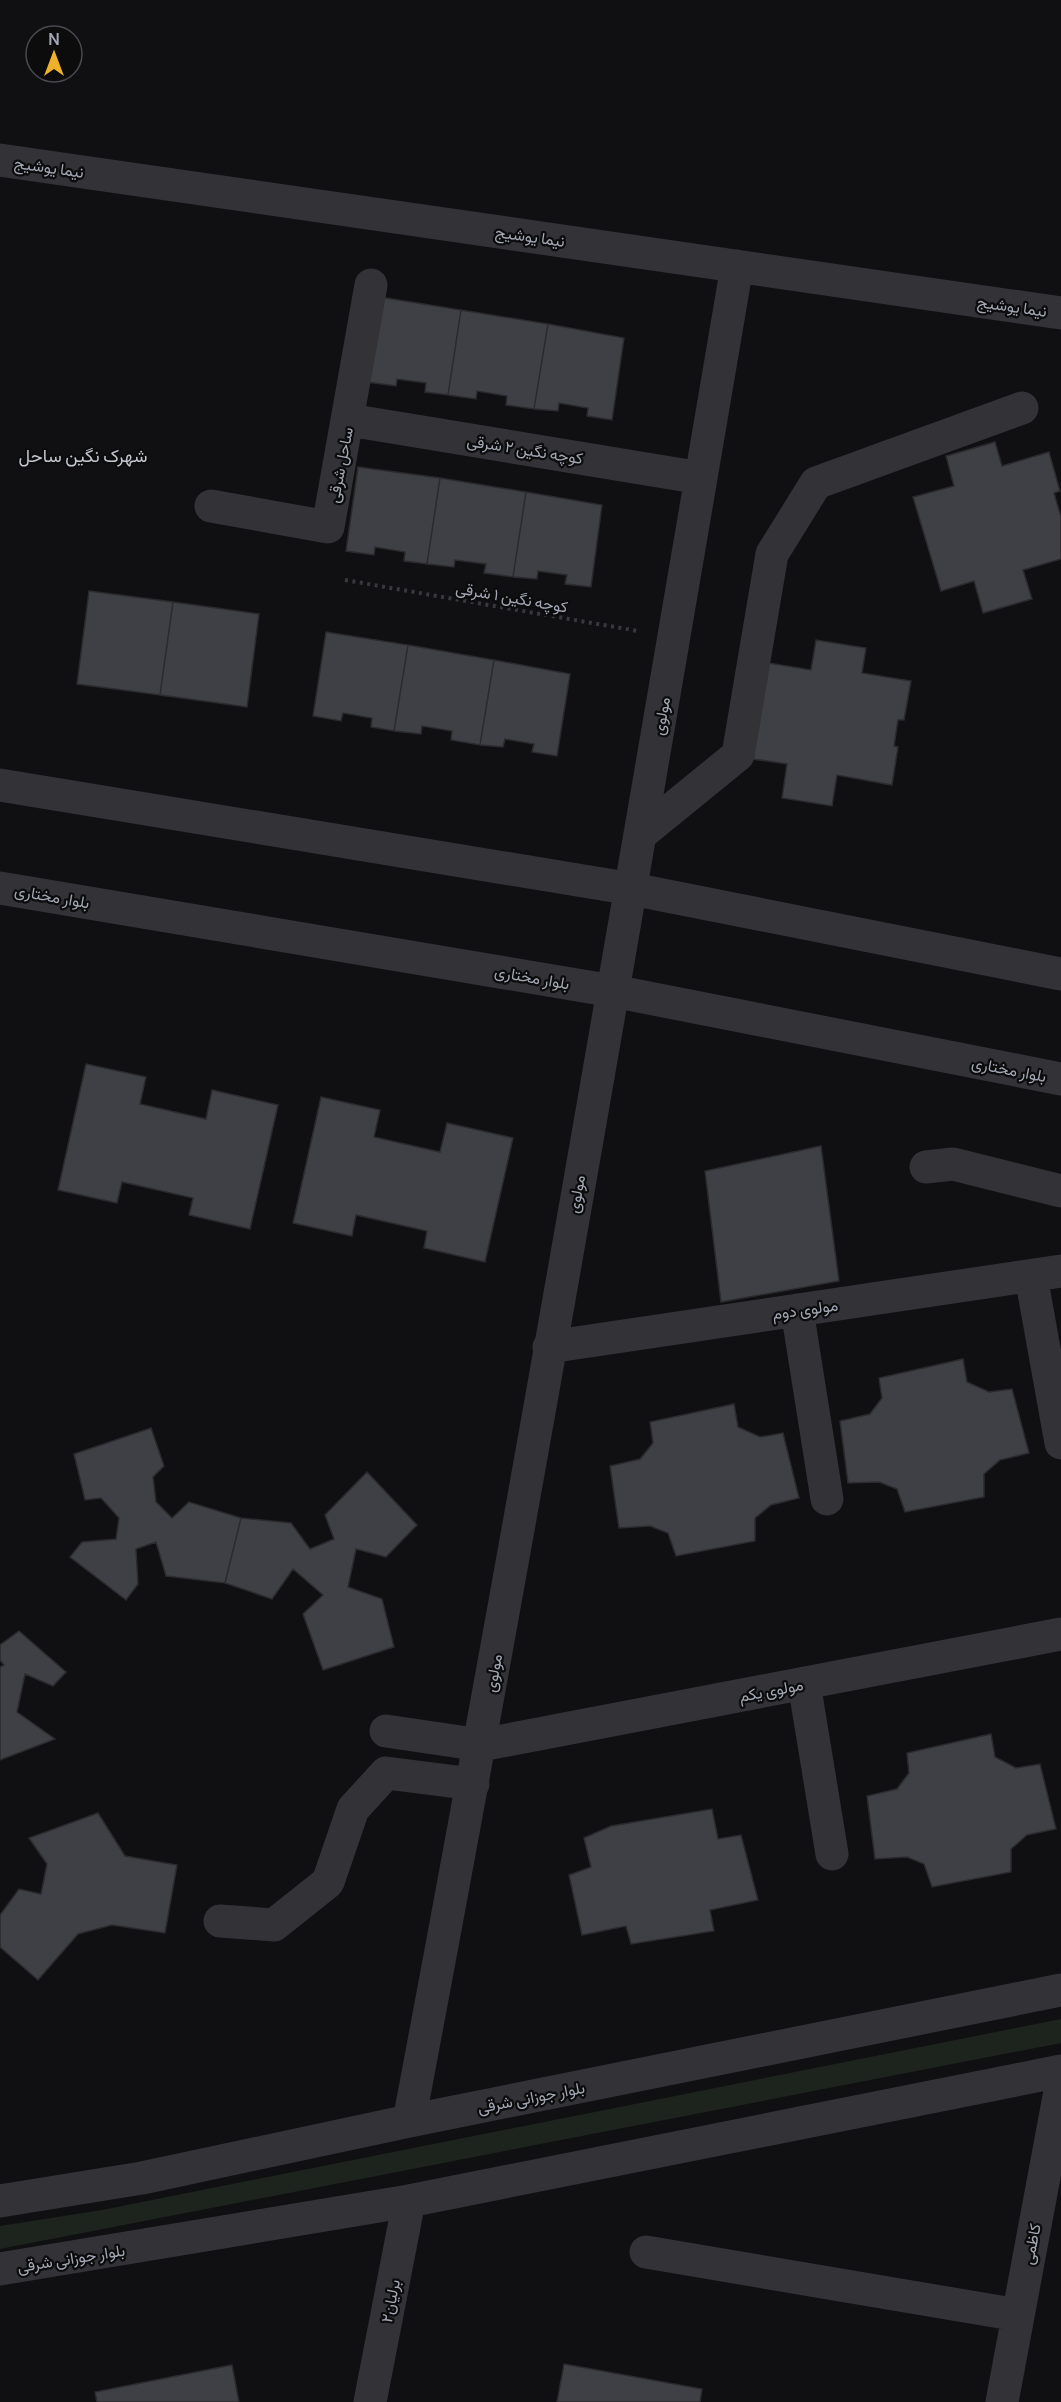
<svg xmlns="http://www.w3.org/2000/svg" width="1061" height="2402" viewBox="0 0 1061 2402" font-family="Manrope,Vazirmatn,sans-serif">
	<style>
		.green { fill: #1d241e }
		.building { fill: #3f4045; stroke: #2b2a2e; stroke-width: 1.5 }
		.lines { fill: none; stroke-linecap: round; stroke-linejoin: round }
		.path { stroke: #38393e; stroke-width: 4; stroke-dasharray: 3 4.5; stroke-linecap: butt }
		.minor { stroke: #323237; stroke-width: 33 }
		.labels { text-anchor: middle; stroke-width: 4.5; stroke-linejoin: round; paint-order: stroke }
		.street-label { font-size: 16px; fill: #a2a7b3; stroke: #0c0c0d }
		.neighbourhood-label { font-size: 18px; fill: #c3c6cf; stroke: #0c0c0d }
	</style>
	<rect width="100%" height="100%" fill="#101012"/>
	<path class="green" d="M1061 2019V2043L0 2249V2226L102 2210Z"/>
	<path class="building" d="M380 297 461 310 448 395 425 392 426 383 397 379 396 386 367 382Z
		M461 310 548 324 534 409 506 405 507 396 477 391 476 399 448 395Z
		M548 324 624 338 612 420 587 416 588 408 559 403 558 411 534 409Z
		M995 442 1002 466 1049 452 1060 491 1054 493 1061 517V559L1023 570 1032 599 983 613 974 581 941 591 913 497 954 486 946 456Z
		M358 467 440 478 427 564 404 561 405 552 375 547 374 555 346 551Z
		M440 478 526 492 513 577 484 573 486 564 455 560 454 567 427 564Z
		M526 492 602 505 591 587 565 584 567 575 538 571 537 579 513 577Z
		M89 591 173 602 160 695 77 684Z
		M173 602 259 614 247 707 160 695Z
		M326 632 408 645 394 731 371 727 372 718 343 713 341 721 313 716Z
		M816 640 866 648 862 673 911 681 904 720H898L894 746 898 747 892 785 837 775 832 806 782 798 787 764 753 759 769 663 811 670Z
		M408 645 494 660 480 745 451 740 452 731 422 726 421 734 394 731Z
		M494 660 570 674 557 756 532 752 534 744 505 739 503 747 480 745Z
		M86 1064 146 1077 140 1104 206 1119 212 1090 278 1105 250 1229 189 1215 193 1198 122 1182 117 1203 58 1190Z
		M321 1097 380 1110 374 1137 440 1152 447 1123 513 1138 485 1262 424 1248 427 1231 356 1215 352 1236 293 1223Z
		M821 1146 839 1281 721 1302 705 1171Z
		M963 1359 967 1382 989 1392 1012 1389 1029 1453 1000 1460 984 1474V1497L905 1512 897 1489 879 1482 848 1483 840 1421 870 1414 882 1398 879 1378Z
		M734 1404 738 1427 760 1437 783 1433 799 1498 771 1505 755 1518V1541L676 1556 668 1533 650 1526 619 1528 610 1466 640 1459 653 1443 650 1422Z
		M151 1428 164 1466 153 1477 156 1502 172 1518 189 1502 241 1518 225 1583 166 1576 156 1542 136 1549 138 1584 126 1600 70 1557 82 1542 116 1539 119 1518 101 1498 85 1500 74 1454Z
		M367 1472 417 1525 386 1557 356 1549 348 1587 382 1599 394 1647 323 1670 303 1614 323 1595 293 1569 272 1599 225 1583 241 1518 291 1523 310 1549 334 1539 325 1515Z
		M19 1631 66 1672 53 1686 25 1674 17 1712 55 1739 0 1760V1667L4 1665 0 1660V1645Z
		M991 1734 995 1757 1016 1768 1040 1764 1056 1829 1027 1835 1011 1849V1872L932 1887 924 1864 907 1857 875 1859 867 1796 897 1789 909 1773 907 1753Z
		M712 1809 718 1839 741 1835 758 1900 710 1910 714 1931 631 1944 626 1926 582 1935 569 1875 591 1867 584 1838 611 1826Z
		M98 1813 125 1856 177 1865 165 1933 112 1925 78 1934 38 1980 0 1947V1915L19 1889 41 1894 47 1864 29 1838Z
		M564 2364 702 2389 700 2402H557Z
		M232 2365 239 2402H97L95 2392Z"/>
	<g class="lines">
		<path class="path" d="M345 580 638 631"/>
		<path class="minor" d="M0 160 1061 313
			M349 420 701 478
			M211 506 328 527 371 285
			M0 785 632 889 1061 974
			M641 834 738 755 772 554 816 483 1022 408
			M0 888 613 991 1061 1079
			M926 1167 953 1164 1061 1191
			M1031 1276 1061 1443
			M797 1310 827 1499
			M549 1347 1061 1271
			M804 1683 832 1854
			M386 1731 481 1745 1061 1634
			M220 1921 274 1925 328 1882 353 1809 386 1773 473 1784
			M409 2121C526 1504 632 885 737 266
			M0 2201 142 2178 409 2121 1061 1990
			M646 2252 1018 2315
			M0 2269 409 2201 1061 2071
			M370 2402 409 2201
			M1002 2402 1061 2086"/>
	</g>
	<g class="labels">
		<g class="street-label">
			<text transform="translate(49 167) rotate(8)" y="6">نیما یوشیج</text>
			<text transform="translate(530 236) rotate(8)" y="6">نیما یوشیج</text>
			<text transform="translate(1012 306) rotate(8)" y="6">نیما یوشیج</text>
			<text transform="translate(525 449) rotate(9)" y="6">کوچه نگین ۲ شرقی</text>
			<text transform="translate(340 465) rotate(-79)" y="6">ساحل شرقی</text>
			<text transform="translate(512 597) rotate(10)" y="6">کوچه نگین ۱ شرقی</text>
			<text transform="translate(661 716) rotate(-80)" y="6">مولوی</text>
			<text transform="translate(52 896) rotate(10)" y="6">بلوار مختاری</text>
			<text transform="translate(532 977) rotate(10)" y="6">بلوار مختاری</text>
			<text transform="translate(1009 1069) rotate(11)" y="6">بلوار مختاری</text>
			<text transform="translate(576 1194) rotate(-80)" y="6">مولوی</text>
			<text transform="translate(805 1309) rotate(-8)" y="6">مولوی دوم</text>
			<text transform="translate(493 1673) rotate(-80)" y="6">مولوی</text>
			<text transform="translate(771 1690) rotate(-11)" y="6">مولوی یکم</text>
			<text transform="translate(531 2097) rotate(-11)" y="6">بلوار جوزانی شرقی</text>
			<text transform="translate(1031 2244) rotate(-79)" y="6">کاظمی</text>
			<text transform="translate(71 2258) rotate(-9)" y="6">بلوار جوزانی شرقی</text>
			<text transform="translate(390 2301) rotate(-79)" y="6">برلیان۲</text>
		</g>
		<g class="neighbourhood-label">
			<text x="83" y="462">شهرک نگین ساحل</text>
		</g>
	</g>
	<g transform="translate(54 54)"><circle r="28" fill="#0c0c0d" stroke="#484a4f" stroke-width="1.5"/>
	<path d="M0-4.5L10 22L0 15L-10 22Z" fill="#efb12b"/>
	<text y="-9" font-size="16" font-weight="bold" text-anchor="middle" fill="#a2a7b3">N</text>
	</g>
</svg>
